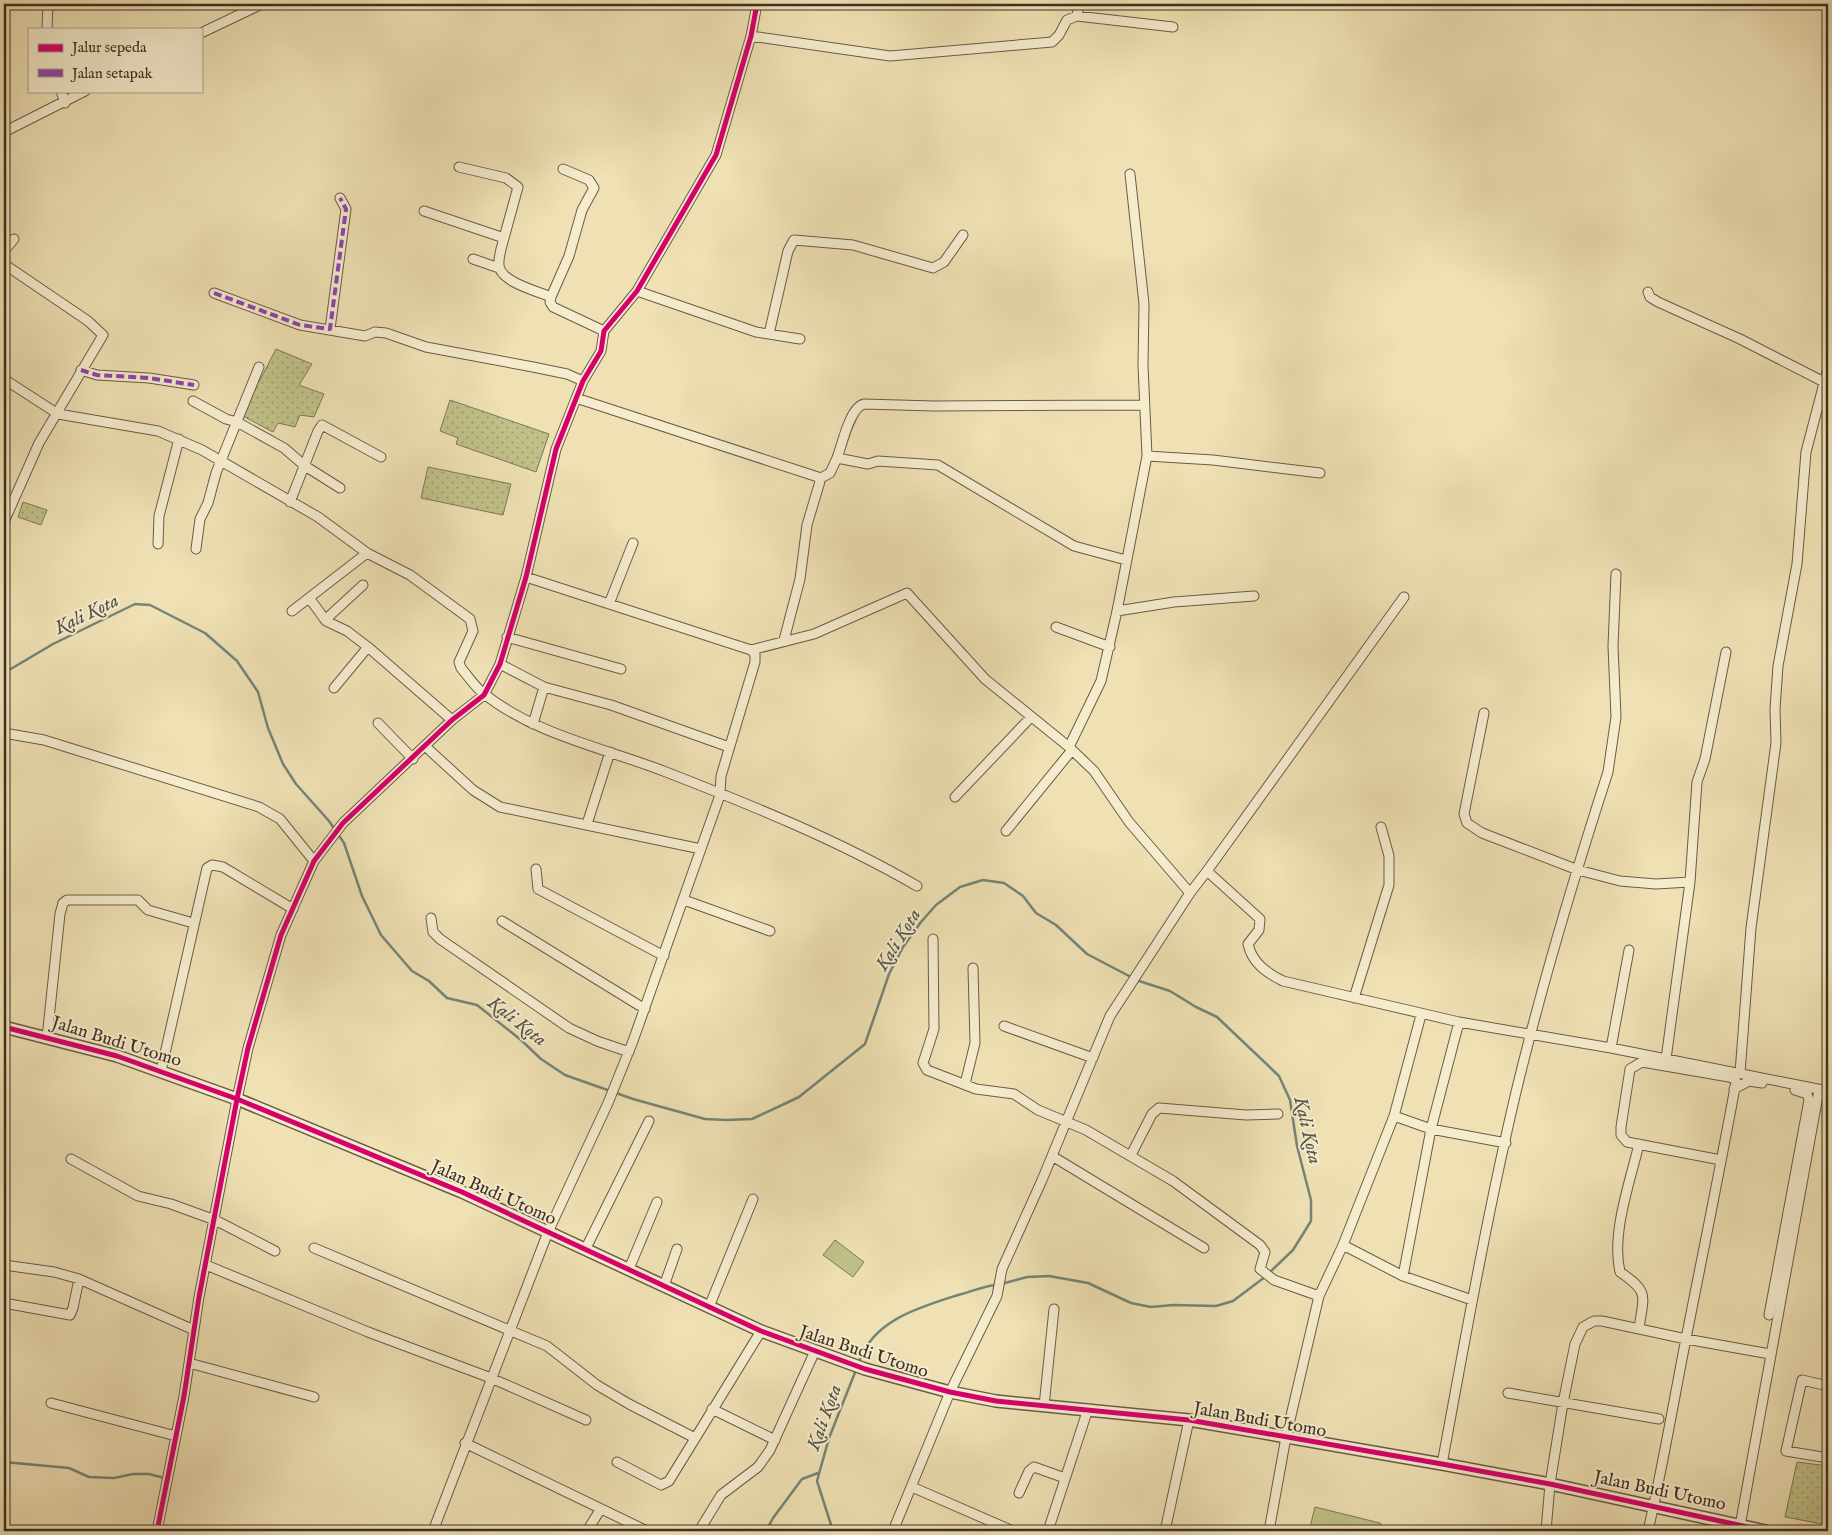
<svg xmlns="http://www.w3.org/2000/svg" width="1832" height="1535" viewBox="0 0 1832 1535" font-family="'IM FELL English',serif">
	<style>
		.green { fill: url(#green-dots); stroke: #7e7856 }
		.pitch { fill: #c0c188; stroke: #7e7856 }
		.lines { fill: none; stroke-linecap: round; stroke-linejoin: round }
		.stream { stroke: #748577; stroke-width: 2.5 }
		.minor-casing { stroke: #695c48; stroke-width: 11 }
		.tertiary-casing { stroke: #695c48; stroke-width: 14 }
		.minor { stroke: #f5ecce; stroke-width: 9 }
		.tertiary { stroke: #f5ecce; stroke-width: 11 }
		.quiet { stroke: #8e44ad; stroke-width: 4; stroke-dasharray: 8 4; stroke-linecap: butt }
		.cycleway-casing { stroke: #f5ecce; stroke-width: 8 }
		.cycleway { stroke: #d6006c; stroke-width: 5 }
		.labels { text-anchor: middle; stroke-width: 4; stroke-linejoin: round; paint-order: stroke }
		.street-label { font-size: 18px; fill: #3c3024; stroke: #f5ecce }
		.water-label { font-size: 19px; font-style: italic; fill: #545347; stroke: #f5ecce }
	</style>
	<defs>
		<pattern id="green-dots" width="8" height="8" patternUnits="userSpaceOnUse" patternTransform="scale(1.25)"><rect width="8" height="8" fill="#c0c188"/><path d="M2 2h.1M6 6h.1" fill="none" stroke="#9d9d6f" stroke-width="1.8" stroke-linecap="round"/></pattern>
	</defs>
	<rect width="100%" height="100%" fill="#efe1b4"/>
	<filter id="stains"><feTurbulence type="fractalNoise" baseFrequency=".004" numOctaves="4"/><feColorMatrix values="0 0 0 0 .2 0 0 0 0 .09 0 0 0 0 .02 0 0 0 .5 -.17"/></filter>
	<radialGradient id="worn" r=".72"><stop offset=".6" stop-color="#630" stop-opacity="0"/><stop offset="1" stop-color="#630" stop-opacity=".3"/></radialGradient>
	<path class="green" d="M276 349 312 364 299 385 324 394 314 417 300 415 295 427 278 423 273 432 241 415 252 380 259 382Z
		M450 400 549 434 536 472 456 444 458 438 440 431Z
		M428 467 511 484 503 515 421 498Z
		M23 502 47 510 41 525 18 517Z
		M1797 1462 1828 1466V1525L1785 1517Z"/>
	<path class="pitch" d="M835 1240 864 1262 853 1277 823 1255Z
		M1315 1507 1380 1523 1385 1531H1309Z"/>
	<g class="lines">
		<path class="stream" d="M4 673 53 644 135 604 150 605 205 633 237 661 258 692 268 728 283 764 296 784 329 821 344 843 362 896 381 935 412 971 429 981 447 998 477 1005 521 1040 541 1059 565 1075 633 1099 705 1119 727 1120 752 1119 782 1105 799 1097 865 1044 889 974 903 947 921 922 936 905 960 887 983 880 1004 883 1023 896 1036 913 1056 925 1087 954 1131 977
			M1136 980 1170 991 1196 1007 1217 1017 1279 1076 1290 1100 1297 1146 1311 1200V1221L1293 1250 1269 1273
			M1001 1284 1027 1277 1049 1276 1088 1283 1131 1303 1151 1307 1173 1305 1216 1306 1233 1301 1265 1277
			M859 1362C873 1320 920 1307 958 1295 971 1292 983 1286 996 1285
			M4 1462 69 1468 89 1477 114 1478 133 1474H149L164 1478
			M766 1531 773 1518 802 1479 818 1473
			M833 1531 817 1481 829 1438 856 1370"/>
		<defs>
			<path id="minor" d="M1077 16 1079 4
				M47 29 48 4
				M201 33 262 4
				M751 36 890 56 1052 42 1059 35 1067 20 1077 16 1173 27
				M61 91 65 103
				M4 132 85 91
				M424 211 504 238 518 187 506 178 459 167
				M504 238C502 246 498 257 499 265 500 282 537 291 551 297L550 302 553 307 604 331
				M4 251 14 239
				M473 259 499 268
				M4 264 88 321 103 335 39 443 4 522
				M637 291 756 332 800 339
				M1648 292 1650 297 1658 302 1740 339 1826 383
				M214 293 300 325 365 336 375 332 386 333 426 347 533 367 567 374 583 381
				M551 297 569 256 582 210 594 188 589 180 563 169
				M330 329 346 209 340 198
				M769 334 788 251 794 240 853 245 933 268 944 262 963 235
				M81 370 97 375 149 378 194 385
				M4 379 58 414 158 431 202 450 318 517 367 553 410 575 470 619 473 631 459 662 461 668C468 676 475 687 483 693 535 735 605 748 666 772 751 805 838 840 917 886
				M576 398 821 478 830 473 837 458 868 464 878 461 938 465 1074 546 1126 560
				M193 401 226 419 237 422 284 448 305 466 340 488
				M1147 456 1213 460 1320 473
				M837 458C842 445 850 407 864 404L934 406 1144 405
				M290 502 318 431 322 425 381 457
				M158 544 159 516 179 439
				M196 549 200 519 208 503 216 473 259 367
				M310 599 326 621 347 631 368 647 452 720
				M609 604 633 543
				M292 611 367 553
				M1117 611 1174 602 1254 596
				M325 620 363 585
				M1056 627 1110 647
				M507 637 621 669
				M784 640 800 579 807 525 821 478
				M751 650 814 634 907 593 985 679 1069 747 1094 771 1129 822 1190 893
				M500 664 544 687 611 705 729 747
				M334 688 368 647
				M1484 713 1464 814 1467 823 1482 833 1578 870 1620 881 1656 884 1690 882
				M378 723 413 759
				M533 724 544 687
				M4 733 44 740 259 807 280 819 314 861
				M426 747 473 790 500 807 701 849
				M1069 747 1101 681 1117 611 1147 456 1143 365 1144 304 1130 174
				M955 797 1031 717
				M587 824 610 752
				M1006 831 1072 750
				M536 869 538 889 664 956
				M1207 871 1404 597
				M684 900 770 931
				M431 918 433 932 440 939 569 1028 597 1041 629 1052
				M502 921 645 1009
				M933 939 934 1029 923 1063 927 1070 976 1089 1014 1094 1038 1110 1086 1130 1173 1181 1260 1245 1265 1252 1260 1269 1274 1280 1319 1296
				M1354 998 1389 885V856L1381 827
				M1459 1022 1431 1129 1403 1276 1472 1300
				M1004 1026 1093 1058
				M47 1038 60 914 63 903 67 900H138L148 910 193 923
				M1611 1048 1629 950
				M1666 1059 1690 882 1697 782 1705 759 1726 652
				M161 1071 207 868 212 865 223 867 293 909
				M1740 1073 1751 928 1776 743 1775 709 1778 666 1797 564 1806 452 1828 368
				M965 1084 975 1043 973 968
				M1734 1089 1749 1081 1762 1083
				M1394 1116 1431 1129 1506 1143
				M1639 1144C1630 1182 1611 1234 1620 1272 1649 1292 1644 1294 1639 1328
				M1131 1155 1152 1114 1159 1108 1246 1115 1278 1114
				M1052 1156 1204 1248
				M71 1159 138 1196 171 1204 215 1220 275 1251
				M1343 1245 1403 1276
				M314 1248 547 1346 597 1385 629 1404 695 1438
				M586 1248 649 1121
				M4 1265 54 1272 79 1279 194 1330
				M206 1265 368 1332 491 1378 586 1420
				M629 1269 657 1202
				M664 1286 677 1249
				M4 1303 70 1315 73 1308 79 1279
				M709 1307 753 1199
				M1769 1315 1809 1100 1807 1094 1795 1090
				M189 1363 314 1397
				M1828 1386 1802 1380 1786 1451 1828 1458
				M1508 1393 1659 1419
				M51 1403 176 1436
				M1044 1406 1054 1309
				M712 1409 775 1440
				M465 1443 647 1531
				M617 1462 661 1485 669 1481 761 1331
				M1442 1464C1465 1340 1487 1215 1516 1092 1542 984 1574 877 1608 772L1616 717 1613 646 1616 574
				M912 1487 1013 1531
				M1019 1493 1029 1471 1034 1467 1065 1478
				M1740 1526 1819 1090
				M157 1531 184 1396 199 1297 237 1099 248 1048 281 935 314 861 343 823 452 720 484 695 500 664 526 577 556 449 583 381 601 351 604 331 637 291 716 155 751 36 757 4
				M433 1531 548 1232 608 1103 633 1041 720 795 721 776 755 662V654L751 650 526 577
				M587 1531 600 1510
				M699 1531 721 1495 758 1467 770 1450 815 1351
				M893 1531 950 1392 997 1296 1002 1269 1042 1180 1110 1016 1190 893 1207 871 1260 919 1259 930 1248 944C1252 963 1267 973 1283 981L1459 1022 1611 1048 1828 1091
				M1048 1531 1088 1409
				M1165 1531 1189 1420
				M1269 1531 1286 1437 1319 1296 1343 1245 1394 1116 1421 1015
				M1546 1531 1550 1484 1563 1403 1575 1344 1583 1327 1594 1321H1602L1686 1339 1770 1354
				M1648 1531C1661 1474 1671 1417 1682 1359 1700 1267 1719 1175 1736 1082L1735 1079 1729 1077 1642 1062 1630 1069 1621 1127V1135L1627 1142 1721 1160"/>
			<path id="tertiary" d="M4 1027 117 1056 237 1099 462 1192 761 1331 865 1369 950 1392 996 1401 1189 1420 1442 1464 1550 1484 1766 1531"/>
		</defs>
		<use href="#minor" class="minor-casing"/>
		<use href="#tertiary" class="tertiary-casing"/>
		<use href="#minor" class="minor"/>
		<use href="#tertiary" class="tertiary"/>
		<path class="quiet" d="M214 293 300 325 330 329 346 209 340 198
			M81 370 97 375 149 378 194 385"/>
		<defs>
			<path id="cycleway" d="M4 1027 117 1056 237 1099 462 1192 761 1331 865 1369 950 1392 996 1401 1189 1420 1442 1464 1550 1484 1766 1531
				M157 1531 184 1396 199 1297 237 1099 248 1048 281 935 314 861 343 823 452 720 484 695 500 664 526 577 556 449 583 381 601 351 604 331 637 291 716 155 751 36 757 4"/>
		</defs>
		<use href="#cycleway" class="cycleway-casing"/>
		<use href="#cycleway" class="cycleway"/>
	</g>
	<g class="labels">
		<g class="street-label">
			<text transform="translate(117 1041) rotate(17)" y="6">Jalan Budi Utomo</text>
			<text transform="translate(494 1192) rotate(24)" y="6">Jalan Budi Utomo</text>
			<text transform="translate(864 1351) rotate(18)" y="6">Jalan Budi Utomo</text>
			<text transform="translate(1260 1419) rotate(10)" y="6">Jalan Budi Utomo</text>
			<text transform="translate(1660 1490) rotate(12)" y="6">Jalan Budi Utomo</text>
		</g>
		<g class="water-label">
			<text transform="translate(86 613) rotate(-26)" y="7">Kali Kota</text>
			<text transform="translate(897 939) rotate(-58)" y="7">Kali Kota</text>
			<text transform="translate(518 1020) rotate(38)" y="7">Kali Kota</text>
			<text transform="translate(1309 1130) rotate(77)" y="7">Kali Kota</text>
			<text transform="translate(823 1417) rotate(-70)" y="7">Kali Kota</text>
		</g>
	</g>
	<rect width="1832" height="1535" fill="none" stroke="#efe1b4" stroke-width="20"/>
	<rect x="5" y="5" width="1822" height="1525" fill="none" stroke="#3c3024" stroke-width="2.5"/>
	<rect x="10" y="10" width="1812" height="1515" fill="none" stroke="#3c3024"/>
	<rect x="28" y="28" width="175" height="65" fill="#f5ecce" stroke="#aba18a"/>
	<rect x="38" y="44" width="25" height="8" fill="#d6006c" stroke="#aba18a"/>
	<text x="72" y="52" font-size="15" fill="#3c3024">Jalur sepeda</text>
	<rect x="38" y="69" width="25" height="8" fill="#8e44ad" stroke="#aba18a"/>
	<text x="72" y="78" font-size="15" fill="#3c3024">Jalan setapak</text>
	<rect width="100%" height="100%" filter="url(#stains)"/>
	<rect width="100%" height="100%" fill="url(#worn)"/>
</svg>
